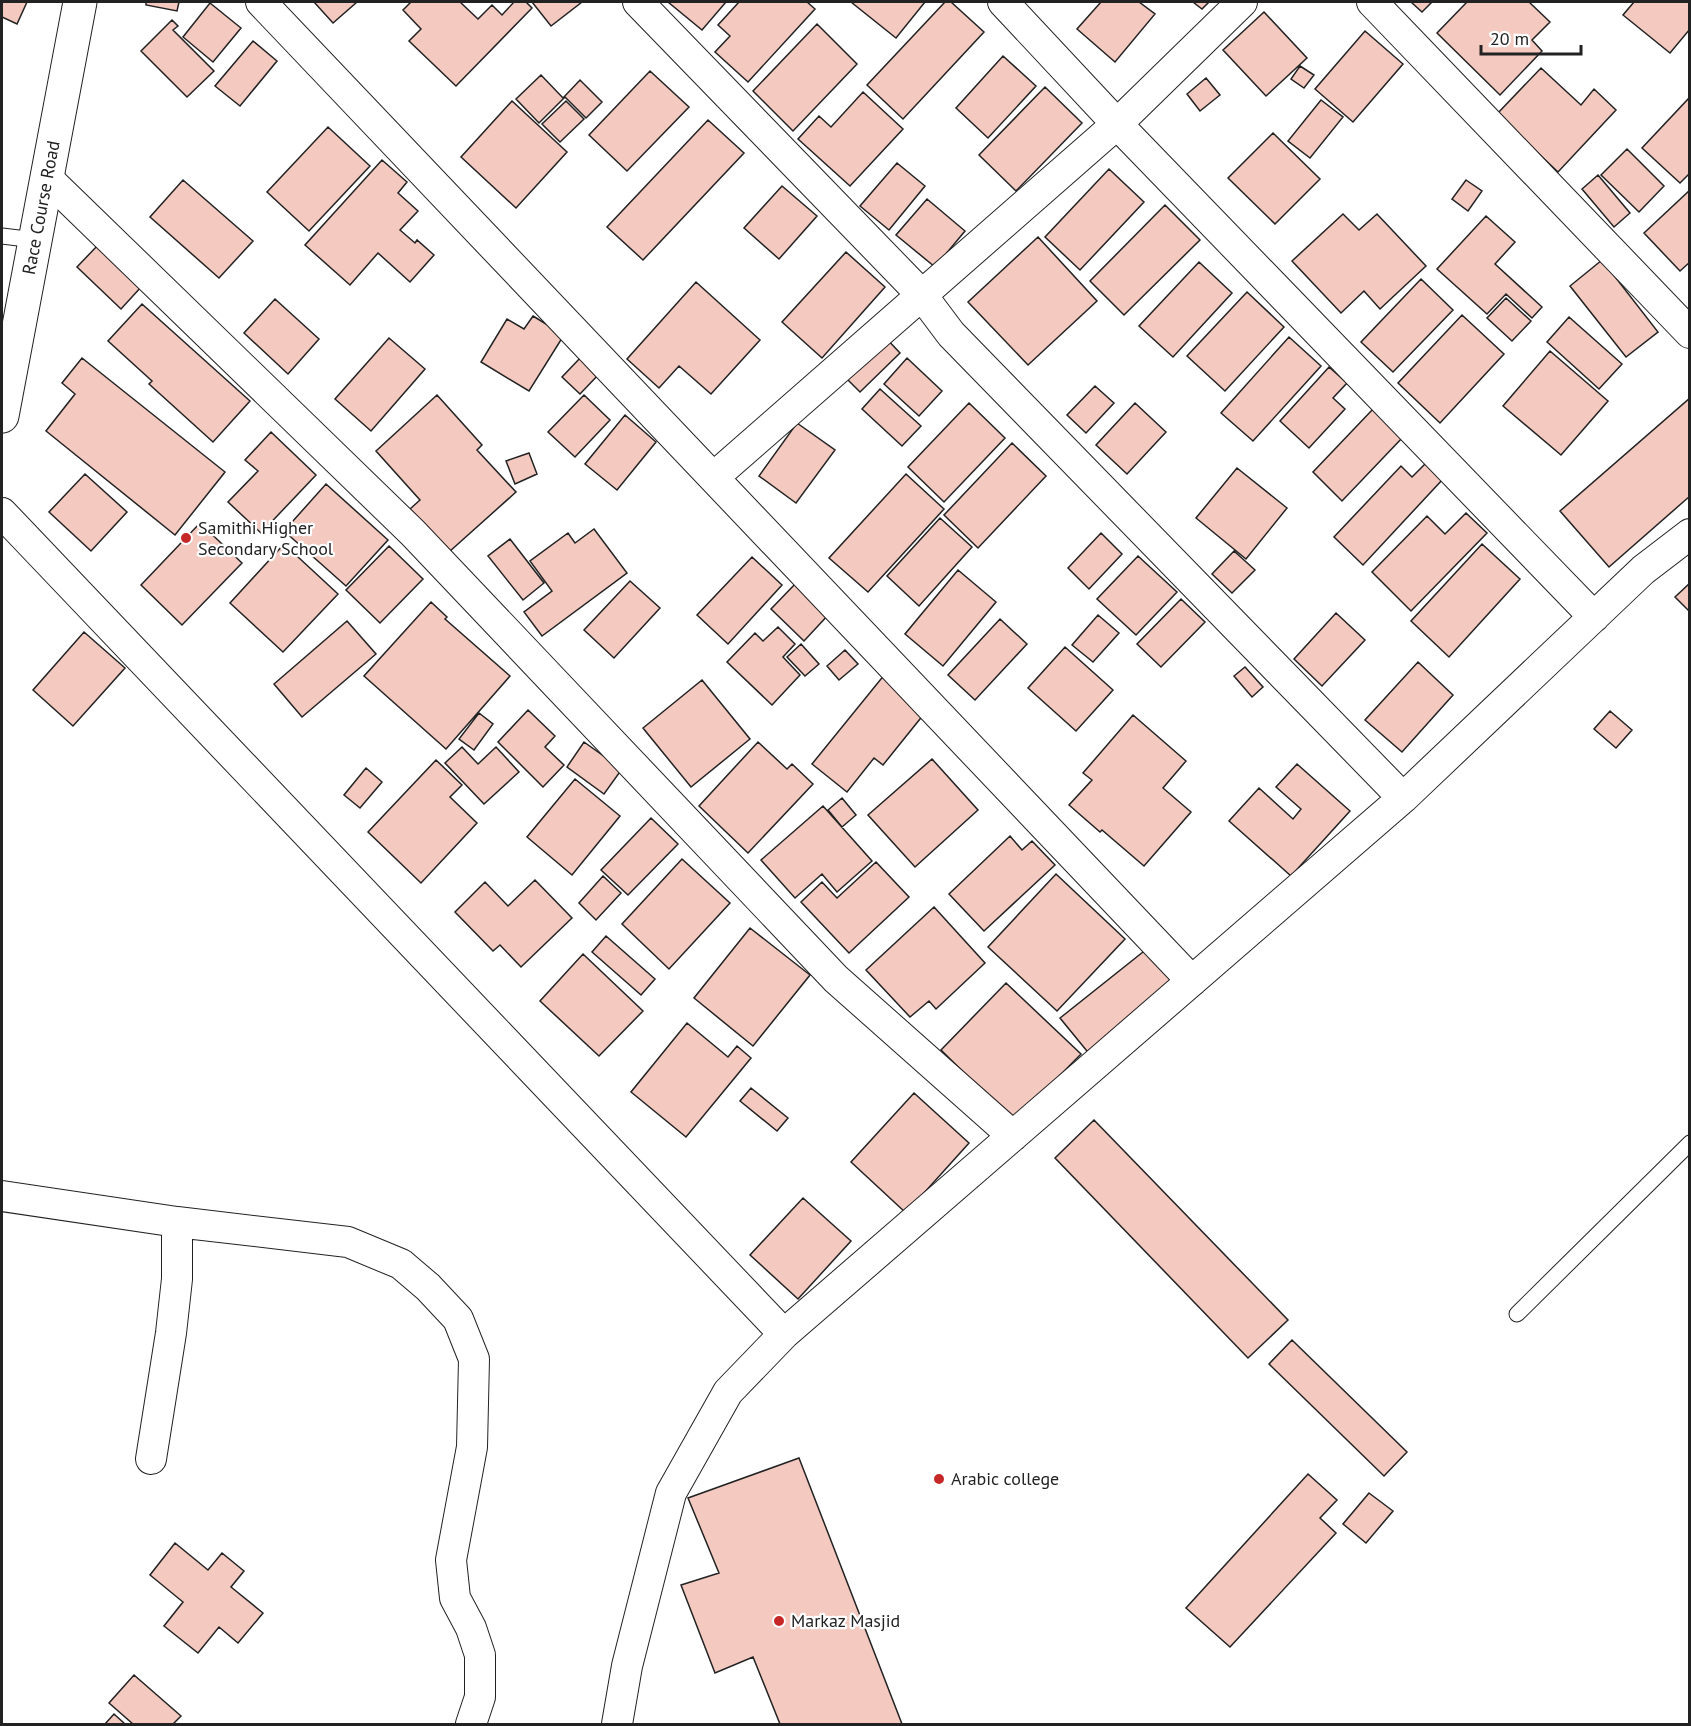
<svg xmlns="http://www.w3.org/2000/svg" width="1691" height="1726" viewBox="0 0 1691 1726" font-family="'PT Sans',sans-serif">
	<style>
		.building { fill: #f3c9c0; stroke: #222; stroke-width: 1.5 }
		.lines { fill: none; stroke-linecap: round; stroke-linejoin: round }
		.service-casing { stroke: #222; stroke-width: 17 }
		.minor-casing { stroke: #222; stroke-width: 32 }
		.secondary-casing { stroke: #222; stroke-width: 35 }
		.service { stroke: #fff; stroke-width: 15 }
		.minor { stroke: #fff; stroke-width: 30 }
		.secondary { stroke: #fff; stroke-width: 33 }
		.poi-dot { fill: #c62828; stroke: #fff; stroke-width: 2 }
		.labels { text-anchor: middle; stroke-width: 4.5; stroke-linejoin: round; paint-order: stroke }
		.street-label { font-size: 18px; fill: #222; stroke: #fff }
		.poi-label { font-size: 18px; fill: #222; stroke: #fff; text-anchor: start }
	</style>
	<rect width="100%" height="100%" fill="#fff"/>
	<path class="building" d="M2 2H27L17 24 2 17Z
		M146 2H179L177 11 146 5Z
		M314 2H357L333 23Z
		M411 2H460L478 19 492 5 502 15 514 2H526L532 8 456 86 409 41 421 29 403 10Z
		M532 2H582L551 26Z
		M668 2H726L702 30Z
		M739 2H807L815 9 748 82 715 52 730 36 718 25Z
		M851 2H925L896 38Z
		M945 2H951L984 32 903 119 867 85Z
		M1101 2H1139L1155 14 1115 62 1077 29Z
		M1193 2H1209L1202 9Z
		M1411 2H1432L1422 12Z
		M1467 2H1529L1550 22 1532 40 1542 51 1500 95 1437 33Z
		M1634 2H1690V29L1670 53 1623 15Z
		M210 3 241 28 213 62 183 37Z
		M1264 12 1307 58 1266 96 1223 50Z
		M172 20 178 26 173 30 214 71 187 97 141 51Z
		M817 24 857 64 793 131 753 91Z
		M1365 31 1403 64 1353 122 1315 89Z
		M253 41 277 61 240 106 215 86Z
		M1003 56 1036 86 988 138 956 108Z
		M1300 66 1314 75 1304 88 1291 79Z
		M1541 68 1581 105 1594 89 1616 110 1558 172 1497 114Z
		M650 71 689 107 627 171 589 135Z
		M541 75 563 98 580 80 602 102 586 118 565 97 539 123 516 99Z
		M1206 78 1220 95 1200 111 1187 94Z
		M1045 87 1082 123 1016 191 979 155Z
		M863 92 903 129 850 186 798 139 819 116 831 127Z
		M1690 97V173L1680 183 1642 148Z
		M1321 100 1343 117 1310 158 1288 141Z
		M512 101 567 152 516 208 461 157Z
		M566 101 584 119 560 142 542 124Z
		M708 120 744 153 643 260 607 227Z
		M328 127 370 166 309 231 267 192Z
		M1273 133 1320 179 1275 224 1228 178Z
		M1627 149 1664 186 1639 212 1601 175Z
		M382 160 407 182 398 193 418 211 400 230 415 243 417 240 434 255 410 282 378 253 350 285 305 245Z
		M897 163 925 186 889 230 860 206Z
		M1109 169 1144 202 1080 270 1045 237Z
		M1598 175 1630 213 1614 227 1582 189Z
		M183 180 253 241 219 278 150 217Z
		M1466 180 1482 191 1468 211 1452 199Z
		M782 186 817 216 779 259 744 228Z
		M1690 190V262L1680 271 1644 233Z
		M927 199 965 231 935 267 896 235Z
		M1165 205 1200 240 1124 315 1090 281Z
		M1343 214 1359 230 1377 214 1426 266 1380 309 1364 291 1341 313 1292 261Z
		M1486 216 1515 242 1495 264 1542 307 1532 318 1506 294 1487 314 1437 269Z
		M1038 237 1097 301 1028 365 968 302Z
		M98 245 142 286 121 309 77 267Z
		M846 252 885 287 822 358 782 322Z
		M1602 260 1658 332 1626 357 1570 286Z
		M1199 262 1232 293 1173 357 1139 326Z
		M1421 279 1453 310 1393 372 1361 342Z
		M696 282 760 340 711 394 679 366 659 388 627 359Z
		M1247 292 1284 327 1225 391 1187 356Z
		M1506 298 1531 321 1512 341 1487 318Z
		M275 299 319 339 288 374 244 333Z
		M142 304 250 401 213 442 149 384 152 381 108 341Z
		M1462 315 1504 354 1440 423 1398 383Z
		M533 316 564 335 529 391 481 362 507 319 524 329Z
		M1569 317 1622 364 1599 389 1547 342Z
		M884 336 900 353 860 392 844 376Z
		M1289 337 1321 366 1253 441 1221 413Z
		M389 338 425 369 371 431 335 399Z
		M1550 351 1608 401 1561 455 1503 406Z
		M582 356 600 373 580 394 562 377Z
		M82 358 225 472 175 535 46 431 75 394 62 383Z
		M907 358 942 391 919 416 884 384Z
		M1329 367 1347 383 1333 398 1345 409 1309 448 1280 421Z
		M1095 386 1114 403 1086 433 1067 415Z
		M880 389 921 426 902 446 862 409Z
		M437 395 482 445 477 450 516 492 449 552 410 509 420 500 376 451Z
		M584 395 610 420 575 457 548 432Z
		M1690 398V496L1609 567 1560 511Z
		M969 403 1005 438 944 502 908 467Z
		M1135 403 1166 432 1127 474 1096 445Z
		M1373 409 1403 437 1342 501 1313 472Z
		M625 415 656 442 617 490 585 464Z
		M797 423 835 450 796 503 759 476Z
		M271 432 316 475 261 533 228 502 258 471 245 460Z
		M1012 443 1046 476 978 548 944 515Z
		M529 453 537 474 515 484 506 461Z
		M1426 463 1443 479 1363 565 1334 537 1401 466 1412 477Z
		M1237 468 1287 508 1246 559 1196 518Z
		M85 474 127 512 91 551 49 512Z
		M906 474 944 509 868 592 829 558Z
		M326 484 388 540 346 586 284 531Z
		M1466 513 1487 533 1411 611 1372 572 1427 516 1445 534Z
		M940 518 972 547 919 606 887 576Z
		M200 523 242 563 182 625 141 585Z
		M594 529 627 573 542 636 524 612 552 591 530 561 568 533 575 543Z
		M1101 533 1122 554 1089 589 1068 568Z
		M510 539 544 583 523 600 488 556Z
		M284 544 338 594 283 652 230 603Z
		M1482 544 1520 579 1449 657 1411 621Z
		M389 546 423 579 380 623 346 590Z
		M1234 551 1255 570 1232 593 1212 574Z
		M1138 556 1177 592 1136 635 1097 599Z
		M752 557 782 585 728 644 697 615Z
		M958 570 996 602 943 666 905 634Z
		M630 581 660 608 614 658 584 630Z
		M797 582 830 613 804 641 771 609Z
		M1690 583V608L1688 610 1675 597Z
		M1181 599 1205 622 1161 667 1137 644Z
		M431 602 447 617 445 619 510 676 446 749 364 676Z
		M1336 613 1365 640 1322 686 1294 659Z
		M1098 615 1119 633 1093 662 1072 645Z
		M1000 619 1027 644 975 700 948 675Z
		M347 621 376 654 302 717 274 684Z
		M778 627 795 644 783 657 800 675 772 705 727 662 755 633 763 641Z
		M84 632 125 668 73 726 33 690Z
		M801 644 819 664 805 676 787 657Z
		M1065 647 1113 690 1076 731 1028 688Z
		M845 650 858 664 839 680 827 666Z
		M1418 662 1453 695 1402 752 1365 720Z
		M1245 667 1263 687 1252 697 1234 676Z
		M885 674 928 709 883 765 874 758 847 792 812 764Z
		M702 680 750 739 691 787 643 728Z
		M528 710 555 736 545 747 564 765 543 787 498 742Z
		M1610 711 1632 730 1616 748 1594 729Z
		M479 713 493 724 474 750 459 739Z
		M1133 715 1186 761 1163 788 1191 812 1144 866 1102 830 1100 832 1069 805 1092 780 1083 773Z
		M584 742 622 769 604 794 567 767Z
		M758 742 787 769 792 764 813 784 748 853 699 806Z
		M462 747 478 764 496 747 519 772 484 804 445 763Z
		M932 759 978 810 915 867 868 815Z
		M436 760 462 785 450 797 477 823 421 883 368 832Z
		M1297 764 1350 811 1291 876 1229 821 1259 788 1293 819 1301 809 1276 787Z
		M366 768 382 782 360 808 344 795Z
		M575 779 620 816 572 875 527 837Z
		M842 798 856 815 842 827 828 810Z
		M823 806 872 861 837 892 822 874 795 898 761 860Z
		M651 818 678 844 628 895 601 870Z
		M1010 836 1022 850 1032 841 1055 865 984 931 949 894Z
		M682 859 730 903 669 969 622 924Z
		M876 862 909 897 849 953 801 902 822 882 837 898Z
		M1056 874 1125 939 1057 1011 988 947Z
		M603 876 621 893 596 920 579 903Z
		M535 880 572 918 521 967 500 945 493 951 455 912 485 882 508 906Z
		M934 907 985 963 936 1009 929 1001 910 1017 866 970Z
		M750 928 810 975 753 1046 694 998Z
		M606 936 655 979 641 995 592 952Z
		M1148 948 1179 986 1091 1056 1060 1018Z
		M583 954 643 1011 599 1056 540 1001Z
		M1006 983 1081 1054 1014 1122 941 1050Z
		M687 1023 728 1057 737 1046 751 1058 686 1137 631 1092Z
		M751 1088 788 1118 777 1131 740 1101Z
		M914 1093 969 1143 906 1213 851 1162Z
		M1094 1120 1288 1320 1248 1358 1055 1158Z
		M803 1198 851 1241 798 1299 750 1255Z
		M1292 1340 1407 1452 1384 1476 1269 1364Z
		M799 1458 902 1724H780L753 1657 715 1673 681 1585 719 1573 688 1498Z
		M1308 1474 1337 1500 1320 1518 1336 1533 1230 1647 1186 1608Z
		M1369 1493 1393 1511 1366 1543 1343 1524Z
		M175 1543 208 1570 222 1553 244 1571 231 1587 263 1613 238 1643 219 1627 198 1653 164 1626 183 1602 150 1575Z
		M134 1675 181 1716 173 1724H133L109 1703Z
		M114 1714 125 1724H105Z"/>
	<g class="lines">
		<defs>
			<path id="service" d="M2 236 35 240
				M1517 1314 1690 1143"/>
			<path id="minor" d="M261 2 1192 981
				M638 2 921 294 951 334 1403 798
				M1003 2 1117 124 1594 617
				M1372 2 1690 333
				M46 177 413 533 836 979 1013 1136
				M714 477 1117 124 1242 2
				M2 513 784 1334
				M2 1196 177 1222 348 1242 401 1264 428 1287 458 1319 474 1359 472 1447 451 1560 455 1598 471 1628 480 1655V1697L471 1724
				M151 1459 171 1333 177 1279V1222
				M617 1724 627 1666 671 1493 728 1392 784 1334 1403 798 1643 570 1690 534"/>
			<g id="secondary">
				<path id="s1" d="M2 416 80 2"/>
			</g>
		</defs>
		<use href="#service" class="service-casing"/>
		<use href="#minor" class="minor-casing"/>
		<use href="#secondary" class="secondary-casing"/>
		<use href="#service" class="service"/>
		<use href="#minor" class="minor"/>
		<use href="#secondary" class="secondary"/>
	</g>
	<g class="poi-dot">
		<circle cx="186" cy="538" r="6"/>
		<circle cx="939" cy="1479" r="6"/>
		<circle cx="779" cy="1621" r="6"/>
	</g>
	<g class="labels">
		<g class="street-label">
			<text dy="6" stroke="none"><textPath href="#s1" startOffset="212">Race Course Road</textPath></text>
		</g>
		<g class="poi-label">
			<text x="198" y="534">Samithi Higher<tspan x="198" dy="21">Secondary School</tspan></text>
			<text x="951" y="1485">Arabic college</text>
			<text x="791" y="1627">Markaz Masjid</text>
		</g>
	</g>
	<rect width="1691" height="1726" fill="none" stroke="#222222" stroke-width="6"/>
	<path d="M1481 45v9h100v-9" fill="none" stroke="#222222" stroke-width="3"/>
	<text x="1490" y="45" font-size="18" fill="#222222" stroke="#ffffff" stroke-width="4.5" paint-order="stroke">20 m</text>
</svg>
